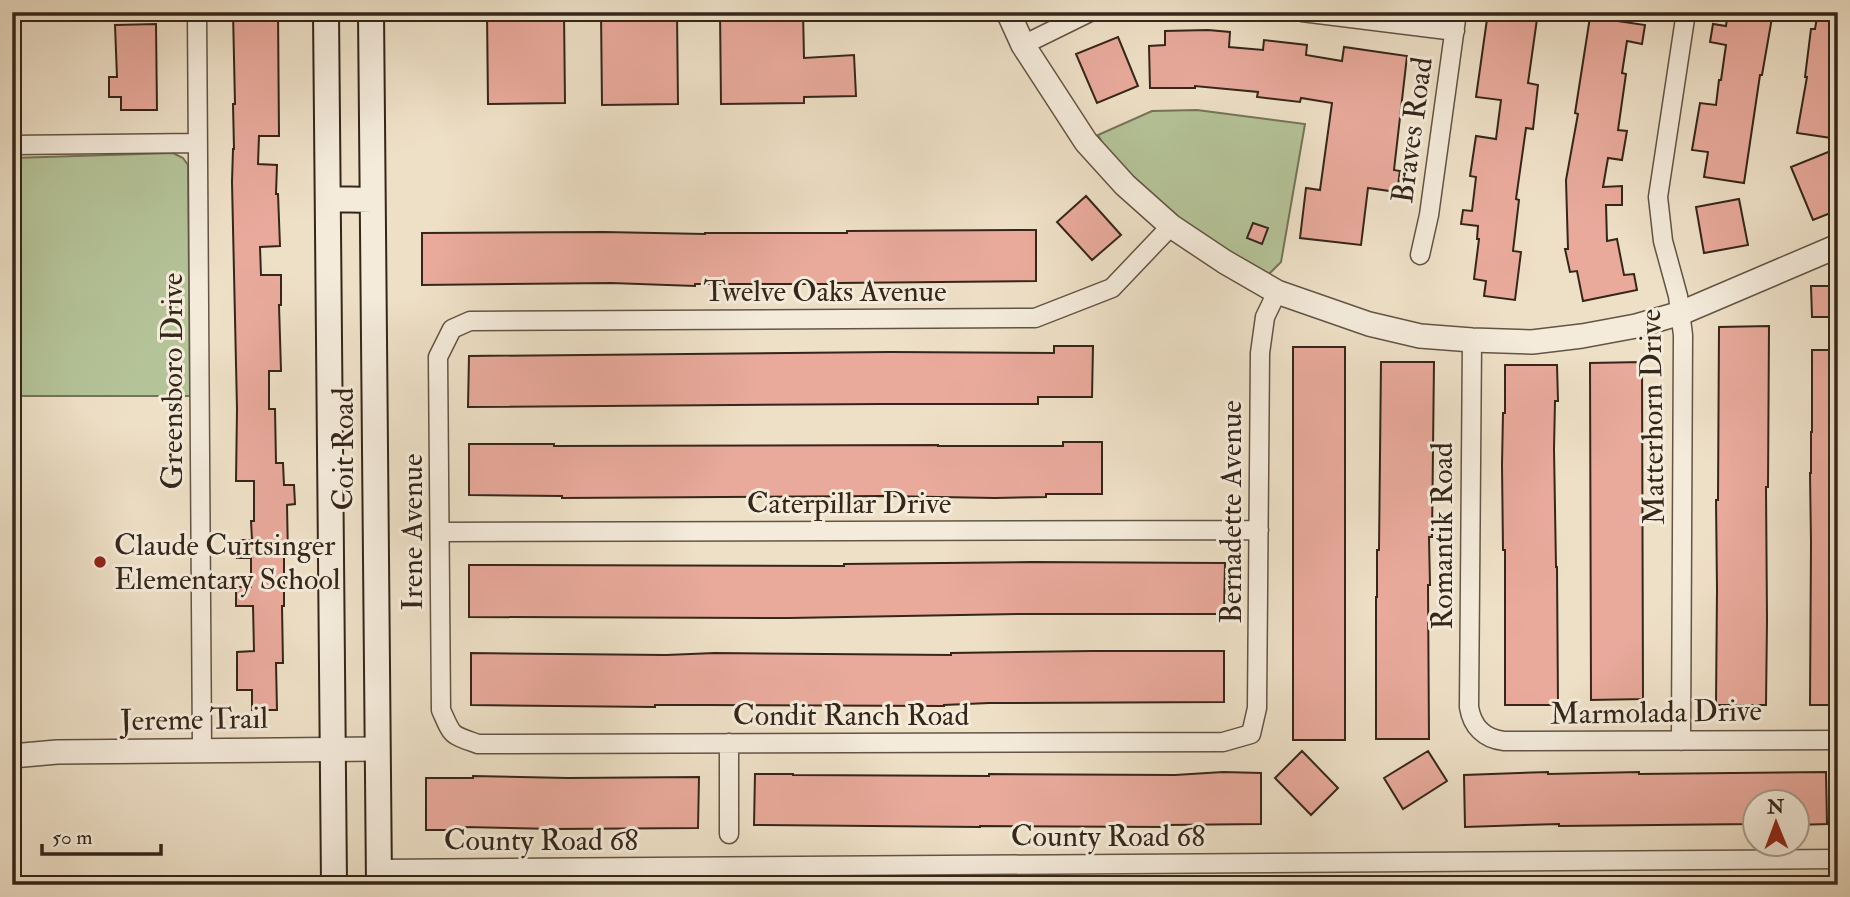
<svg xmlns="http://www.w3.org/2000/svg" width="1850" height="897" viewBox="0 0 1850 897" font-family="'IM FELL Double Pica',serif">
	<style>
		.green { fill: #b5c398; stroke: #757459; stroke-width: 2 }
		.building { fill: #e9aa9c; stroke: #35261a; stroke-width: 2 }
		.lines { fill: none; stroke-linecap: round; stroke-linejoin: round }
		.minor-casing { stroke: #635445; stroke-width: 21 }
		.tertiary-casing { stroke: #635445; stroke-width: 26 }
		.secondary-casing { stroke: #35261a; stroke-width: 28 }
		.minor { stroke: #f4ebdb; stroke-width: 18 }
		.tertiary { stroke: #f4ebdb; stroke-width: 23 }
		.secondary { stroke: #f4ebdb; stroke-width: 24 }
		.poi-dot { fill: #8f2418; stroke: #f4ebdb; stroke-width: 2.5 }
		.labels { text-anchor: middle; stroke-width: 6; stroke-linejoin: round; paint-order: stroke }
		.street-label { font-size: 30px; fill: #35261a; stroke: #f4ebdb }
		.poi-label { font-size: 30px; fill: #35261a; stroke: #f4ebdb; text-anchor: start }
	</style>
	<rect width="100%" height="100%" fill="#eee0c7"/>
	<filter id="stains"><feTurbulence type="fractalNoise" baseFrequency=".00286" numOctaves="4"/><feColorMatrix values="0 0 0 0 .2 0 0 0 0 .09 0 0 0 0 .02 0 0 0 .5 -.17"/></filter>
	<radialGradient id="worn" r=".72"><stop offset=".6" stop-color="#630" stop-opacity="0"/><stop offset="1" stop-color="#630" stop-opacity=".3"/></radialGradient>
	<path class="green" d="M1197 110 1305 124 1281 262 1265 278 1190 228 1109 155 1098 135 1152 111Z
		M173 153 183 158 188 165 190 396H12V158Z"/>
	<path class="building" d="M233 12H278L279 136H259L258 164 277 165 276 194H278L280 246 260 247 261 275H281V305H279L281 371H269V409H275L276 463H283L284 485H294L295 504 287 505 288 557H284V606H282L283 663H276L277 710H252V690H237V652L254 651 253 606H236V587H251V558H237L236 540H252L251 521H254V481H236L237 409 232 182 233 149H234L233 104H235Z
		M487 12H564L565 103 488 104Z
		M601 12H677L678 104 602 105Z
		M720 12H803L804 58 854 55 856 96 804 97V103L721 104Z
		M1488 12H1538L1528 83 1538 85 1533 129 1526 128 1516 199 1519 200 1513 251 1521 252 1515 300 1484 296 1486 281 1474 279 1479 239H1477L1478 226 1461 224 1463 210 1472 211 1476 177 1470 176 1476 136 1496 139 1501 100 1476 97Z
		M1728 12H1773L1762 75H1760L1744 183 1704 177 1708 152 1692 150 1700 103 1716 105 1719 80H1721L1726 45 1710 42 1713 24 1726 26Z
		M1818 12H1838V139L1797 133 1807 77H1805L1811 29H1815Z
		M1590 17 1645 25 1642 44 1627 41 1622 73 1626 74 1618 130 1627 131 1622 160 1608 158 1603 187 1622 186V205H1606L1607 241 1617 239 1624 275 1634 274 1637 290 1583 301 1577 271 1570 272 1565 249H1568L1566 180 1578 114 1575 113Z
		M156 24 157 110H121V97H109V77H117L115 25Z
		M1208 30 1230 32 1229 47 1263 50 1264 40 1307 45 1306 55 1342 61 1344 47 1407 56 1394 170 1400 171 1397 192 1368 188 1361 245 1300 238 1306 188 1320 190 1332 103 1301 98 1300 102 1257 97 1258 92 1195 86V88H1150L1149 46 1165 45V31Z
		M1118 37 1138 86 1097 103 1076 54Z
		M1833 150 1838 161V210L1813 220 1791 167Z
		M1086 196 1121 235 1092 260 1057 222Z
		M1739 199 1748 245 1704 253 1696 207Z
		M1253 223 1268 228 1262 244 1247 238Z
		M1036 230V281L836 283V284H695V286L611 283 422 285V233L604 232 705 234V233H847V231Z
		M1811 286H1838V317H1812Z
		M1769 326 1768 487H1766L1767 620 1766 705H1716L1717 589 1716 500H1718L1719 327Z
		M1054 346H1093L1092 397H1038V404H882L468 407 469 356 890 352 1054 353Z
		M1293 347H1345V740H1293Z
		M1812 350H1838V705H1810L1811 542 1810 473H1811V432H1812Z
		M1381 362H1434L1432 537H1429L1430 585H1428L1429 739H1376V597H1377V550H1379Z
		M1642 362 1643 699 1591 700 1590 363Z
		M1505 365H1557L1558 401H1555L1554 449 1556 567H1557L1558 705H1505V550H1503L1502 465 1503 413H1505Z
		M1063 442H1102V494H1046V497L995 498 884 496 562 498V496L469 495V444H554V446L938 445V446H1063Z
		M1031 562 1225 563 1224 614H1022L789 618 469 617V565L844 566V564Z
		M1092 651H1224V702L989 703 944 705V706L705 705H655V707L471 705V653L666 655 715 653 951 655V653Z
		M1302 751 1338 788 1311 815 1275 778Z
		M1428 751 1447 781 1403 809 1384 778Z
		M1223 772 1261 773V824L1167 825V827L980 826V827L754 825 755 774H793V775L989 776V774L1175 775Z
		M1548 772V774L1639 772V774L1826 772 1827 824 1797 825V802H1755V824L1559 826V824L1465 827 1464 775Z
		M473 776 568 778 699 777 698 828 555 829 465 827V830H426V778H473Z"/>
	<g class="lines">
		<defs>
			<path id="minor" d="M197 12 202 750
				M1302 12 1455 31
				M1023 45 1090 12
				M12 145 198 143
				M1171 226 1112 288 1035 318 470 321 452 329 438 357 441 710C453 737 450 734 478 744L1223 742 1251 734 1257 708 1260 353 1265 317 1277 292
				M1420 255 1429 215 1457 12
				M1472 340 1469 707C1472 726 1484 739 1504 741L1838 740
				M440 532 1259 530
				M1681 741 1683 335 1678 296 1663 241 1658 197 1686 12
				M729 834V743
				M379 869 1838 859"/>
			<path id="tertiary" d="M1008 12 1023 45 1086 142 1125 185 1171 226 1225 262 1277 292 1369 324 1420 336 1472 340 1532 342 1582 336 1636 326 1681 313 1838 246
				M12 756 57 752 377 749"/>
			<path id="secondary" d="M326 12 334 885
				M371 12 379 885
				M328 199 372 200"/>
		</defs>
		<use href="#minor" class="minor-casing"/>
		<use href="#tertiary" class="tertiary-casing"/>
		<use href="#secondary" class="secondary-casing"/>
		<use href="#minor" class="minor"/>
		<use href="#tertiary" class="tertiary"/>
		<use href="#secondary" class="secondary"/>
	</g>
	<circle class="poi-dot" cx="100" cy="562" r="7"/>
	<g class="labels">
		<g class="street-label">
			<text transform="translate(1412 130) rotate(-82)" y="10">Braves Road</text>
			<text x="825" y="301">Twelve Oaks Avenue</text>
			<text transform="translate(172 381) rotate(-90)" y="10">Greensboro Drive</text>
			<text transform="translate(1652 417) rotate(-91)" y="10">Matterhorn Drive</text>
			<text transform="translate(343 449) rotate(-90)" y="10">Coit Road</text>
			<text x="849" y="513">Caterpillar Drive</text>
			<text transform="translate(1231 512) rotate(-90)" y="10">Bernadette Avenue</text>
			<text transform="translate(412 532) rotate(-90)" y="10">Irene Avenue</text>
			<text transform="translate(1442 536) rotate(-90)" y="10">Romantik Road</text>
			<text transform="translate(1656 712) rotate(-1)" y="10">Marmolada Drive</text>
			<text x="851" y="725">Condit Ranch Road</text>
			<text transform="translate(194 719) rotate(-1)" y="10">Jereme Trail</text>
			<text x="1108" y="846">County Road 68</text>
			<text x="541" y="850">County Road 68</text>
		</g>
		<g class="poi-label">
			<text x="114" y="555">Claude Curtsinger<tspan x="114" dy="34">Elementary School</tspan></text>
		</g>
	</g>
	<rect width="1850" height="897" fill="none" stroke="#eee0c7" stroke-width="42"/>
	<rect x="14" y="14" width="1822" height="869" fill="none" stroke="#35261a" stroke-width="3.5"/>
	<rect x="21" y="21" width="1808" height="855" fill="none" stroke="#35261a" stroke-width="2"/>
	<g transform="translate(1776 823) rotate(359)"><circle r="33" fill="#f4ebdb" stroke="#a89c8e" stroke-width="2"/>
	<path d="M0-5L12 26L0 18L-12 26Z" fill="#8f2418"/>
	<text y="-10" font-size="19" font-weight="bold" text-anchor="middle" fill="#35261a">N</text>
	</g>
	<path d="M42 844v10h119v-10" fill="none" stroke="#35261a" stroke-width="3.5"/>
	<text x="52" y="844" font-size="21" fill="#35261a" stroke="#f4ebdb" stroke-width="5" paint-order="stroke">50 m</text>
	<rect width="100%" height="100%" filter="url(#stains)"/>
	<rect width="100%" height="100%" fill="url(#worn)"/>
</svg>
